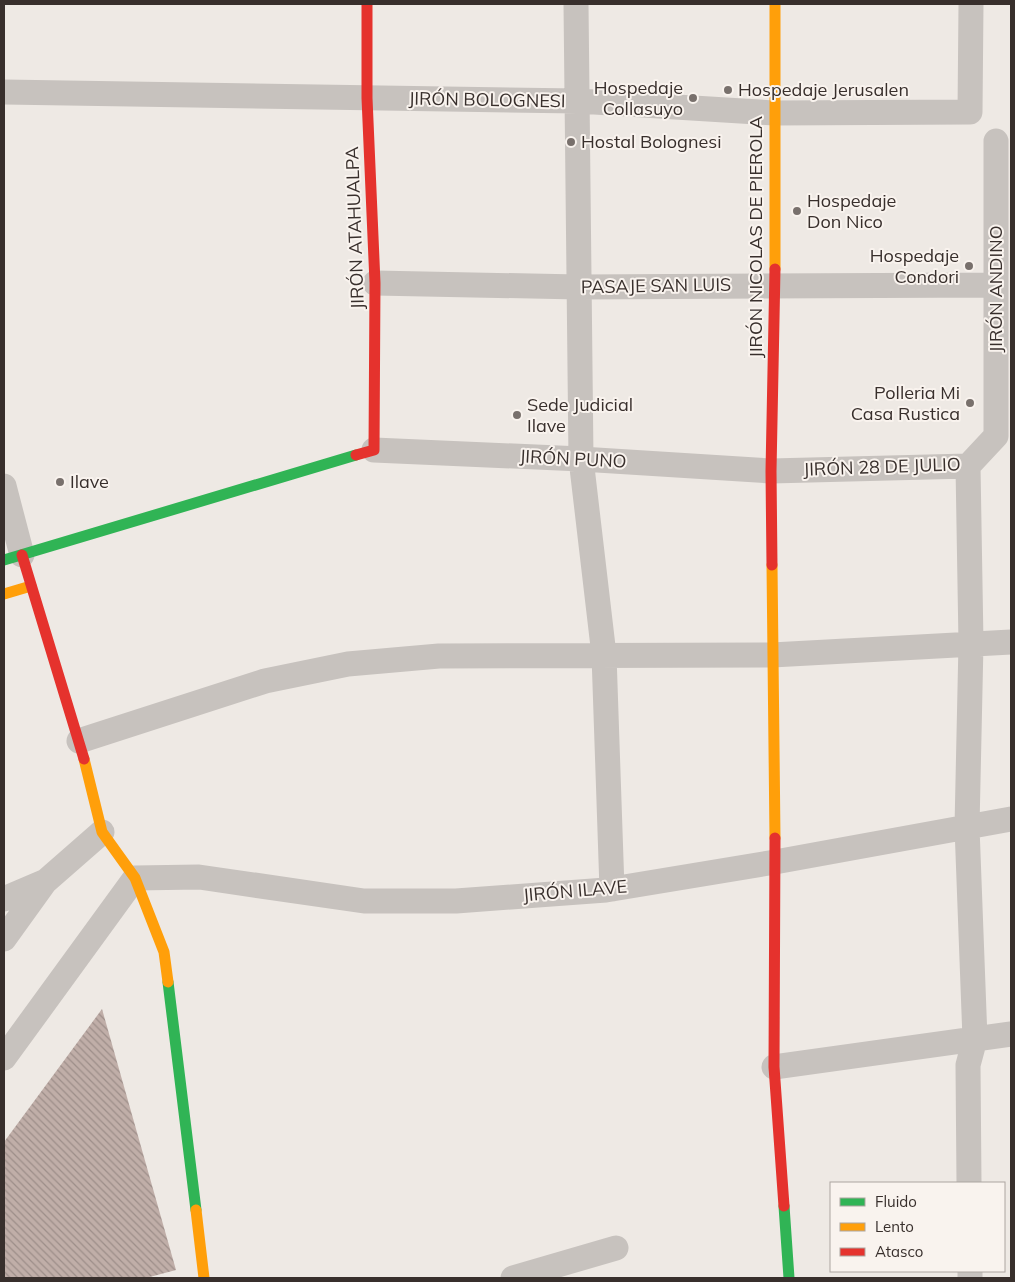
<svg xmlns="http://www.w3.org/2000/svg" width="1015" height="1282" viewBox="0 0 1015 1282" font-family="Mulish,sans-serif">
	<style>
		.building { fill: url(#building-back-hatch) }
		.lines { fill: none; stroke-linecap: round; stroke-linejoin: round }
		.street { stroke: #c7c2be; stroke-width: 25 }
		.fast { stroke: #30b455; stroke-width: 11 }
		.slow { stroke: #ff9f0a; stroke-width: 11 }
		.jam { stroke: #e5322d; stroke-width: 11 }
		.poi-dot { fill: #78706c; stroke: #f9f3ee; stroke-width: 2 }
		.labels { text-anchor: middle; stroke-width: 4; stroke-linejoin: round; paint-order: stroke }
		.poi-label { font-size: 18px; fill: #382f2c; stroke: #f9f3ee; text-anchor: start }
		.street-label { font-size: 18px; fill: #382f2c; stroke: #f9f3ee }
	</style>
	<defs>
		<pattern id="building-back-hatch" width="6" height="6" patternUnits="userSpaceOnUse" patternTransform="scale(1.25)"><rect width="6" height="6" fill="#c0aea8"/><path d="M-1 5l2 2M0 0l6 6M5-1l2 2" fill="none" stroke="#9d8e89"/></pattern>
	</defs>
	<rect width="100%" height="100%" fill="#eee9e4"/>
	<path class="building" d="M102 1009 176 1270 146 1278H4V1142Z"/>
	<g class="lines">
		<path class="street" d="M576 4 581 459 604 655 612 889
			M4 92 578 101 774 113 970 112
			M970 112 971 4
			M996 141V436
			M375 283 579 287 996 285
			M374 450 581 459 771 471 968 466 996 436
			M968 466 971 643 967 827 975 1039 968 1065 969 1183
			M4 486 22 555
			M79 741 265 681 348 664 439 656 772 655 1011 642
			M4 899 46 881 102 832
			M4 939 45 882
			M4 1058 135 878 199 877 364 901H456L606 890 775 862 1011 819
			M774 1067 1011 1034
			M970 1271V1278
			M513 1278 616 1248"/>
		<path class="fast" d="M4 560 356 455
			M168 982 196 1210
			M784 1206 789 1278"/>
		<path class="slow" d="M775 4V269
			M772 565 775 838
			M4 594 31 586
			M84 759 102 832 135 878 164 952 168 982
			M196 1210 204 1278"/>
		<path class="jam" d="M356 455 374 450 375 283 367 98V4
			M22 555 84 759
			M772 565 771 471 775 269
			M775 838 774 1067 784 1206"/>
	</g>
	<g class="poi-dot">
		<circle cx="728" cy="90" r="5"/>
		<circle cx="693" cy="98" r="5"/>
		<circle cx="571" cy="142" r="5"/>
		<circle cx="797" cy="211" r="5"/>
		<circle cx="969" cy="266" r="5"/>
		<circle cx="970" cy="403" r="5"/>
		<circle cx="517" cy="415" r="5"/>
		<circle cx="60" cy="482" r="5"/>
	</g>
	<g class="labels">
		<g class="poi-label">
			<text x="683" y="94" text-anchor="end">Hospedaje<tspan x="683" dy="21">Collasuyo</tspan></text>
			<text x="738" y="96">Hospedaje Jerusalen</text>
			<text x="581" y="148">Hostal Bolognesi</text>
			<text x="807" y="207">Hospedaje<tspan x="807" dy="21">Don Nico</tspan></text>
			<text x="959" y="262" text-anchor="end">Hospedaje<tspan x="959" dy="21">Condori</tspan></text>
			<text x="960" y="399" text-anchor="end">Polleria Mi<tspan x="960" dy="21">Casa Rustica</tspan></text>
			<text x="527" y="411">Sede Judicial<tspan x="527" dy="21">Ilave</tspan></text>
			<text x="70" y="488">Ilave</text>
		</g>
		<g class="street-label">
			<text transform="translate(487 100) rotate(1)" y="6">JIRÓN BOLOGNESI</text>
			<text transform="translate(355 228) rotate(-92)" y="6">JIRÓN ATAHUALPA</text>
			<text transform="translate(756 237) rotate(-90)" y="6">JIRÓN NICOLAS DE PIEROLA</text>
			<text transform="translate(656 286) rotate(-1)" y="6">PASAJE SAN LUIS</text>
			<text transform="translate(996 289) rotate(-90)" y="6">JIRÓN ANDINO</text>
			<text transform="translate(573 459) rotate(3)" y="6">JIRÓN PUNO</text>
			<text transform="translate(882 467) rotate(-2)" y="6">JIRÓN 28 DE JULIO</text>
			<text transform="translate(575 891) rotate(-5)" y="6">JIRÓN ILAVE</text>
		</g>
	</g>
	<rect width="1015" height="1282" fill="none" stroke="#382f2c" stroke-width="10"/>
	<rect x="830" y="1182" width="175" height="90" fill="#f9f3ee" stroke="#aca5a0"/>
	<rect x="840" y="1198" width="25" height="8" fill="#30b455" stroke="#aca5a0"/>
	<text x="875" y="1207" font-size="15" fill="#382f2c">Fluido</text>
	<rect x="840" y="1223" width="25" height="8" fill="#ff9f0a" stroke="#aca5a0"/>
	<text x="875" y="1232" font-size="15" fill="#382f2c">Lento</text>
	<rect x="840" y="1248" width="25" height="8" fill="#e5322d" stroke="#aca5a0"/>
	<text x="875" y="1257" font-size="15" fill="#382f2c">Atasco</text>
</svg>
